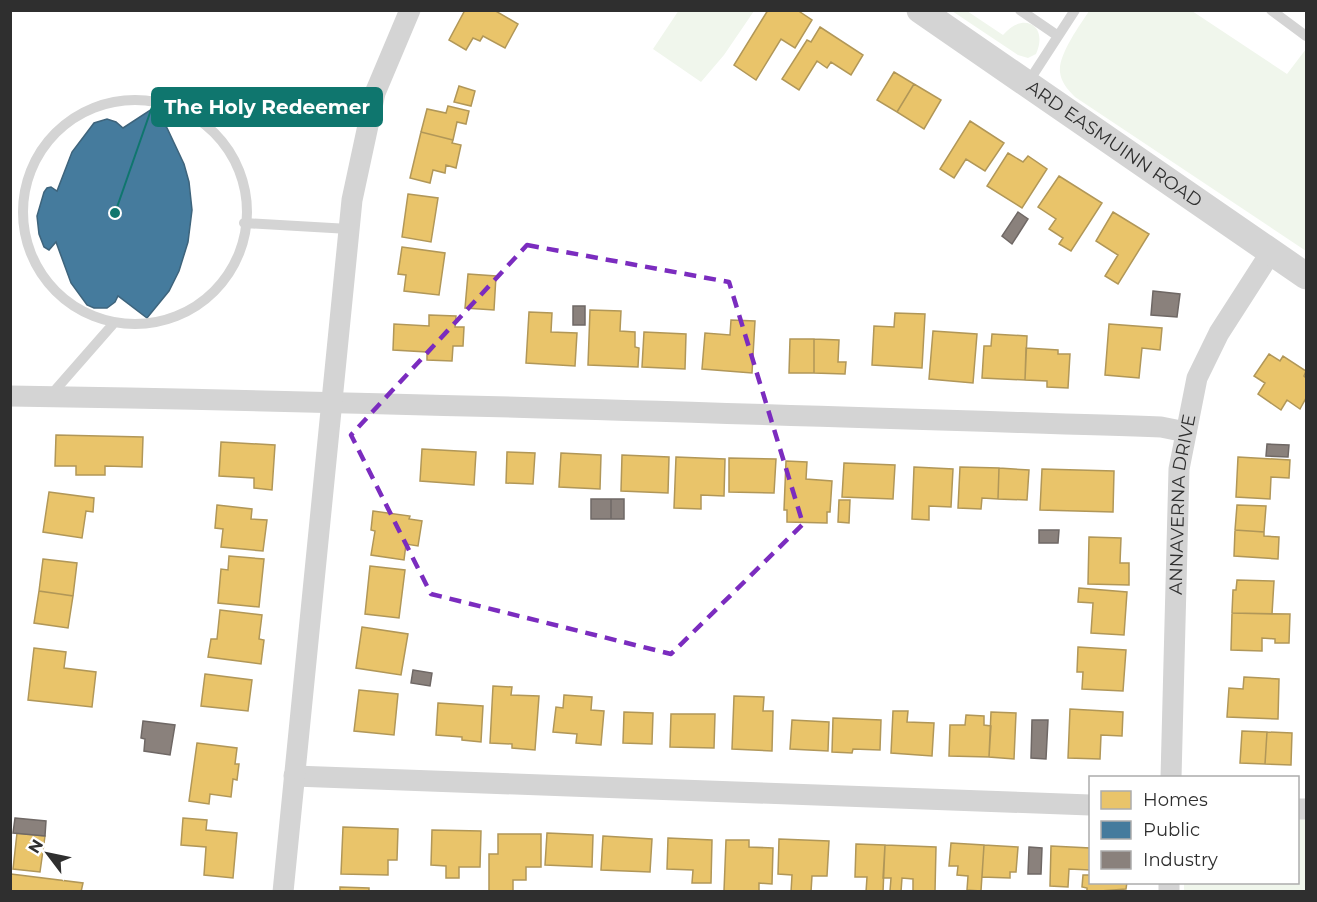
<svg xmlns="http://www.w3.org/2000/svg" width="1317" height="902" viewBox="0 0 1317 902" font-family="Montserrat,sans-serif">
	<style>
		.green { fill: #f0f6ec }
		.homes { fill: #e9c46a; stroke: #b19758; stroke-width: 1.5 }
		.public { fill: #457b9d; stroke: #3e647c; stroke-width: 1.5 }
		.industry { fill: #8a817c; stroke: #6f6865; stroke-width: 1.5 }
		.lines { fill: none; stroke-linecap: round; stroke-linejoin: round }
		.service { stroke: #d4d4d4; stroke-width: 10 }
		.minor { stroke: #d4d4d4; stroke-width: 21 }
		.tertiary { stroke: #d4d4d4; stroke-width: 27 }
		.marked { fill: none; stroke: #7b2cbf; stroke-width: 4.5; stroke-dasharray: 12 8; stroke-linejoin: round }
		.labels { text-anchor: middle; stroke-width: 6; stroke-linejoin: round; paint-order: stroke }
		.street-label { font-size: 18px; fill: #2f2f2f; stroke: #fff }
		.leader { fill: none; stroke: #0f766e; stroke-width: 2 }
		.callout-dot { fill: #0f766e; stroke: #fff; stroke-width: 2 }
		.callout { fill: #0f766e; stroke: #0f766e; stroke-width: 2 }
		.callout-label { font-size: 20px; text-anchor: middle; font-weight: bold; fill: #fff }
	</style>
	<rect width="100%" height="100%" fill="#fff"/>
	<path class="green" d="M679 10 754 11 724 55 701 82 653 49Z
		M952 11H967L1003 35C1023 11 1049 25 1036 54L1028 58 1018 55Z
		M1089 11H1192L1287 74 1306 49V251L1075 97C1068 90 1061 82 1060 72 1058 55 1080 25 1089 11Z
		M1298 817H1306V891H1184V883L1298 882Z"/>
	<path class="homes" d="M465 10H494L518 24 505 48 483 36 480 41 473 38 466 50 449 40Z
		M768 10H797L812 20 795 48 781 39 756 80 734 65Z
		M820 27 863 55 851 75 831 62 827 68 817 61 799 90 782 79 807 40 811 42Z
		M894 72 914 84 897 112 877 100Z
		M914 84 941 100 924 129 897 112Z
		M459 86 475 91 471 106 454 102Z
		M448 106 469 111 466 124 457 122 453 140 421 132 427 109 446 113Z
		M970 121 1004 143 985 171 966 159 954 178 940 169Z
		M421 132 453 140 452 143 461 145 456 168 446 165 445 173 433 170 430 183 410 178Z
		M1008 153 1023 162 1028 156 1047 169 1022 208 987 186Z
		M1059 176 1102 203 1071 251 1059 244 1063 238 1049 229 1056 219 1038 207Z
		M408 194 438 198 431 242 402 237Z
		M1113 212 1149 234 1118 284 1105 276 1118 255 1096 241Z
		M402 247 445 253 439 295 404 291 406 275 398 274Z
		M468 274 496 276 494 310 465 308Z
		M590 310 621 311 620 331 635 332V347L639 348 638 367 588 365Z
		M529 312 552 313 551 332 577 333 575 366 526 363Z
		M895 313 925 314 922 368 872 365 874 326 894 327Z
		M429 315 456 316 455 327H464L463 346H453L452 361 427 360V352L393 350 394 324 429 326Z
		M731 320 755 321 752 373 702 369 705 333 730 335Z
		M1109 324 1162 328 1160 350 1142 348 1139 378 1105 375Z
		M933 331 977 334 973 383 929 379Z
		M644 332 686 334 685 369 642 367Z
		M992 334 1027 336 1025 380 982 378 984 346H991Z
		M790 339H814V373H789Z
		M814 339 839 340 838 362H846L845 374 814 373Z
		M1026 348 1058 350V354H1070L1068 388 1047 387V381L1025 380Z
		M1269 354 1280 361 1283 356 1306 371 1304 376 1306 378V398L1300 409 1287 400 1281 410 1258 394 1265 383 1254 376Z
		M56 435 143 437 142 467 105 466V475H76V466H55Z
		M221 442 275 445 272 490 254 488V478L219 476Z
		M422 449 476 452 474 485 420 481Z
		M507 452 535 453 533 484 506 483Z
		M561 453 601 455 600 489 559 487Z
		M622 455 669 457 668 493 621 491Z
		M676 457 725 459 724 496 701 495V509L674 508Z
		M1238 457 1290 460 1289 478 1271 477 1270 499 1236 497Z
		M729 458 776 459 774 493 729 492Z
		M786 461 807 462 806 479 832 481 830 512H827V523L787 522V510H784Z
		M844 463 895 465 893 499 842 497Z
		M914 467 953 469 951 507 929 506V520L912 519Z
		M960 467 999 468 998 499 982 498 981 509 958 508Z
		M999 468 1029 470 1027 500 998 499Z
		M1042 469 1114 471 1113 512 1040 510Z
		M49 492 94 498 93 512 86 511 82 538 43 532Z
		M839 500H850L849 523 838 522Z
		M217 505 252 509 251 519 267 520 263 551 221 547 223 529 215 528Z
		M1237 505 1266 506 1264 532 1235 530Z
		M373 511 410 516 409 519 422 521 418 546 406 544 404 560 371 555 375 531 371 530Z
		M1235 530 1264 532V536L1279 537 1278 559 1234 556Z
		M1089 537 1121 538 1120 563H1129V585L1088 584Z
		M229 556 264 559 259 607 218 603 221 569 228 570Z
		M43 559 77 563 73 596 39 591Z
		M370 566 405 570 399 618 365 614Z
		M1237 580 1274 581 1272 614 1232 613 1233 590H1236Z
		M1079 588 1127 592 1124 635 1091 633 1093 603 1078 602Z
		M39 591 73 596 68 628 34 623Z
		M220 610 262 615 259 639 264 640 261 664 208 657 211 639H217Z
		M1232 613 1290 614 1289 643H1275V639L1262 638V651L1231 650Z
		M362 627 408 634 401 675 356 668Z
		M1078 647 1126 650 1123 691 1082 689 1083 672H1077Z
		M34 648 66 652 64 668 96 672 92 707 28 700Z
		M205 674 252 680 248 711 201 706Z
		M1244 677 1279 679 1278 719 1227 717 1229 688 1243 689Z
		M493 686 512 687 511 695 539 696 535 750 512 748V744L490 743Z
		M359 690 398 694 394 735 354 731Z
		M564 695 592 697 591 710 604 711 601 745 576 743 577 734 553 732 556 707 563 708Z
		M734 696 764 697 763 711H773L772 751 732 749Z
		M438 703 483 706 481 742 462 740V737L436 735Z
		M1070 709 1123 712 1122 736 1101 735 1100 759 1068 758Z
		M893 711H908L907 722 934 723 932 756 891 753Z
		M624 712 653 713 652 744 623 743Z
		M991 712 1016 713 1014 759 989 757Z
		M671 714H715L714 748 670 747Z
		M966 715 984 716V725L991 726 989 757 949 756 950 725H965Z
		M833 718 881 720 880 750 853 749 852 753 832 752Z
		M792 720 829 722 828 751 790 749Z
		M1242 731 1267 732 1265 764 1240 763Z
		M1267 732 1292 733 1291 765 1265 764Z
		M197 743 237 748 235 764H239L237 780 233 779 231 797 210 794 209 804 189 801Z
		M183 818 207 820 206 830 237 833 233 878 204 875 206 847 181 845Z
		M343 827 398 829 397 860H388V875L341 874Z
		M432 830 481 831 480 867H459V878H446V866L431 865Z
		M17 833 45 836 40 872 13 869Z
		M547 833 593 835 592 867 545 865Z
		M498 834H541V867H526V880H513V892H489V854H498Z
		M603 836 652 839 650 872 601 870Z
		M668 838 712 840 711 883H692L693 870 667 869Z
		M779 839 829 841 827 876H812L811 892H791L792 875 778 874Z
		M726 840H749V847L773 848 772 884 759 883V892L724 891Z
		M951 843 984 845 981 891 967 890 968 876 957 875 958 866H949Z
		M856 844 885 845 883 892H866L867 877H855Z
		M885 845 936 847 935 892H913V879L902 878 901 892 890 891 891 878H883Z
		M984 845 1018 847 1016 872H1010V878L982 877Z
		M1051 846 1090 848V870L1069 869 1068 887 1050 886Z
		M11 874 83 883 81 892H10Z
		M1083 875H1090V882H1127L1126 889 1087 892V888L1082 887Z
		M340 887 369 888V892H340Z"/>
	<path class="public" d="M152 109 167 128 184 164 189 182 192 210 188 242 179 271 169 291 147 318 118 296 115 302 107 308H94L87 305 71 283 56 242 49 250 44 247 39 234 37 216 44 192 47 188 51 187 57 191 72 152 94 123 107 119 116 122 123 128Z"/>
	<path class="industry" d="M1018 212 1028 219 1012 244 1002 236Z
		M1153 291 1180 294 1177 317 1151 315Z
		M573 306H585V325H573Z
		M1267 444 1289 445 1288 457 1266 456Z
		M591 499H611V519H591Z
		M611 499H624V519H611Z
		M1039 530H1059L1058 543H1039Z
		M413 670 432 673 430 686 411 683Z
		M1032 720H1048L1046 759 1031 758Z
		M143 721 175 725 170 755 144 751 145 739 141 738Z
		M15 818 46 821 45 836 13 833Z
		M1029 847 1042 848 1041 874H1028Z"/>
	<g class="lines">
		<path class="service" d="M1020 10 1058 36
			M1271 10 1306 36
			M1027 84 1075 10
			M23 212a112 112 0 1 1 224 0a112 112 0 1 1-224 0Z
			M244 223 349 229
			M50 396 114 323"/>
		<g class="minor">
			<path d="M10 396C394 402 778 415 1161 427L1186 432"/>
			<path d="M294 776 1090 805"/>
			<path id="s1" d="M1171 778 1179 469 1197 378 1219 333 1271 252"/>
			<path d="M1298 809H1306"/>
			<path d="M283 892 352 200 375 93 410 10"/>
			<path d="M1169 892V882"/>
		</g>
		<path class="tertiary" id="s2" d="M920 10 1306 276"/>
	</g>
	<path class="marked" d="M527 245 729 282 803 524 671 654 431 594 351 435Z"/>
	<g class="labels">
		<g class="street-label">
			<text dy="6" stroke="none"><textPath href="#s2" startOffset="236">ARD EASMUINN ROAD</textPath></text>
			<text dy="6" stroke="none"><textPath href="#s1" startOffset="274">ANNAVERNA DRIVE</textPath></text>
		</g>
	</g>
	<path class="leader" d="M115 213L152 107"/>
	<circle class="callout-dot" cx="115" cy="213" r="6"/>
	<rect class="callout" x="152" y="88" width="230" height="38" rx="6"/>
	<g class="callout-label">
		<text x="267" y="114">The Holy Redeemer</text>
	</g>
	<rect width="1317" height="902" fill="none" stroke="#2f2f2f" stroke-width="24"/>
	<rect x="1089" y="776" width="210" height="108" fill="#ffffff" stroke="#acacac" stroke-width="1.5"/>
	<rect x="1101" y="791" width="30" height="18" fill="#e9c46a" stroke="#acacac" stroke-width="1.5"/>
	<text x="1143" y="806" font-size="18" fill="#2f2f2f">Homes</text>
	<rect x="1101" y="821" width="30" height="18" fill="#457b9d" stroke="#acacac" stroke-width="1.5"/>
	<text x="1143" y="836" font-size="18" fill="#2f2f2f">Public</text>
	<rect x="1101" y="851" width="30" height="18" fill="#8a817c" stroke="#acacac" stroke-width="1.5"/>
	<text x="1143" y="866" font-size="18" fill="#2f2f2f">Industry</text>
	<g transform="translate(48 854) rotate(302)" stroke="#ffffff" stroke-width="4.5" paint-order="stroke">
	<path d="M0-4.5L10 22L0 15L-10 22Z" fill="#2f2f2f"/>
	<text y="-9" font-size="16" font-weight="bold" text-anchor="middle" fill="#2f2f2f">N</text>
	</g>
</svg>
